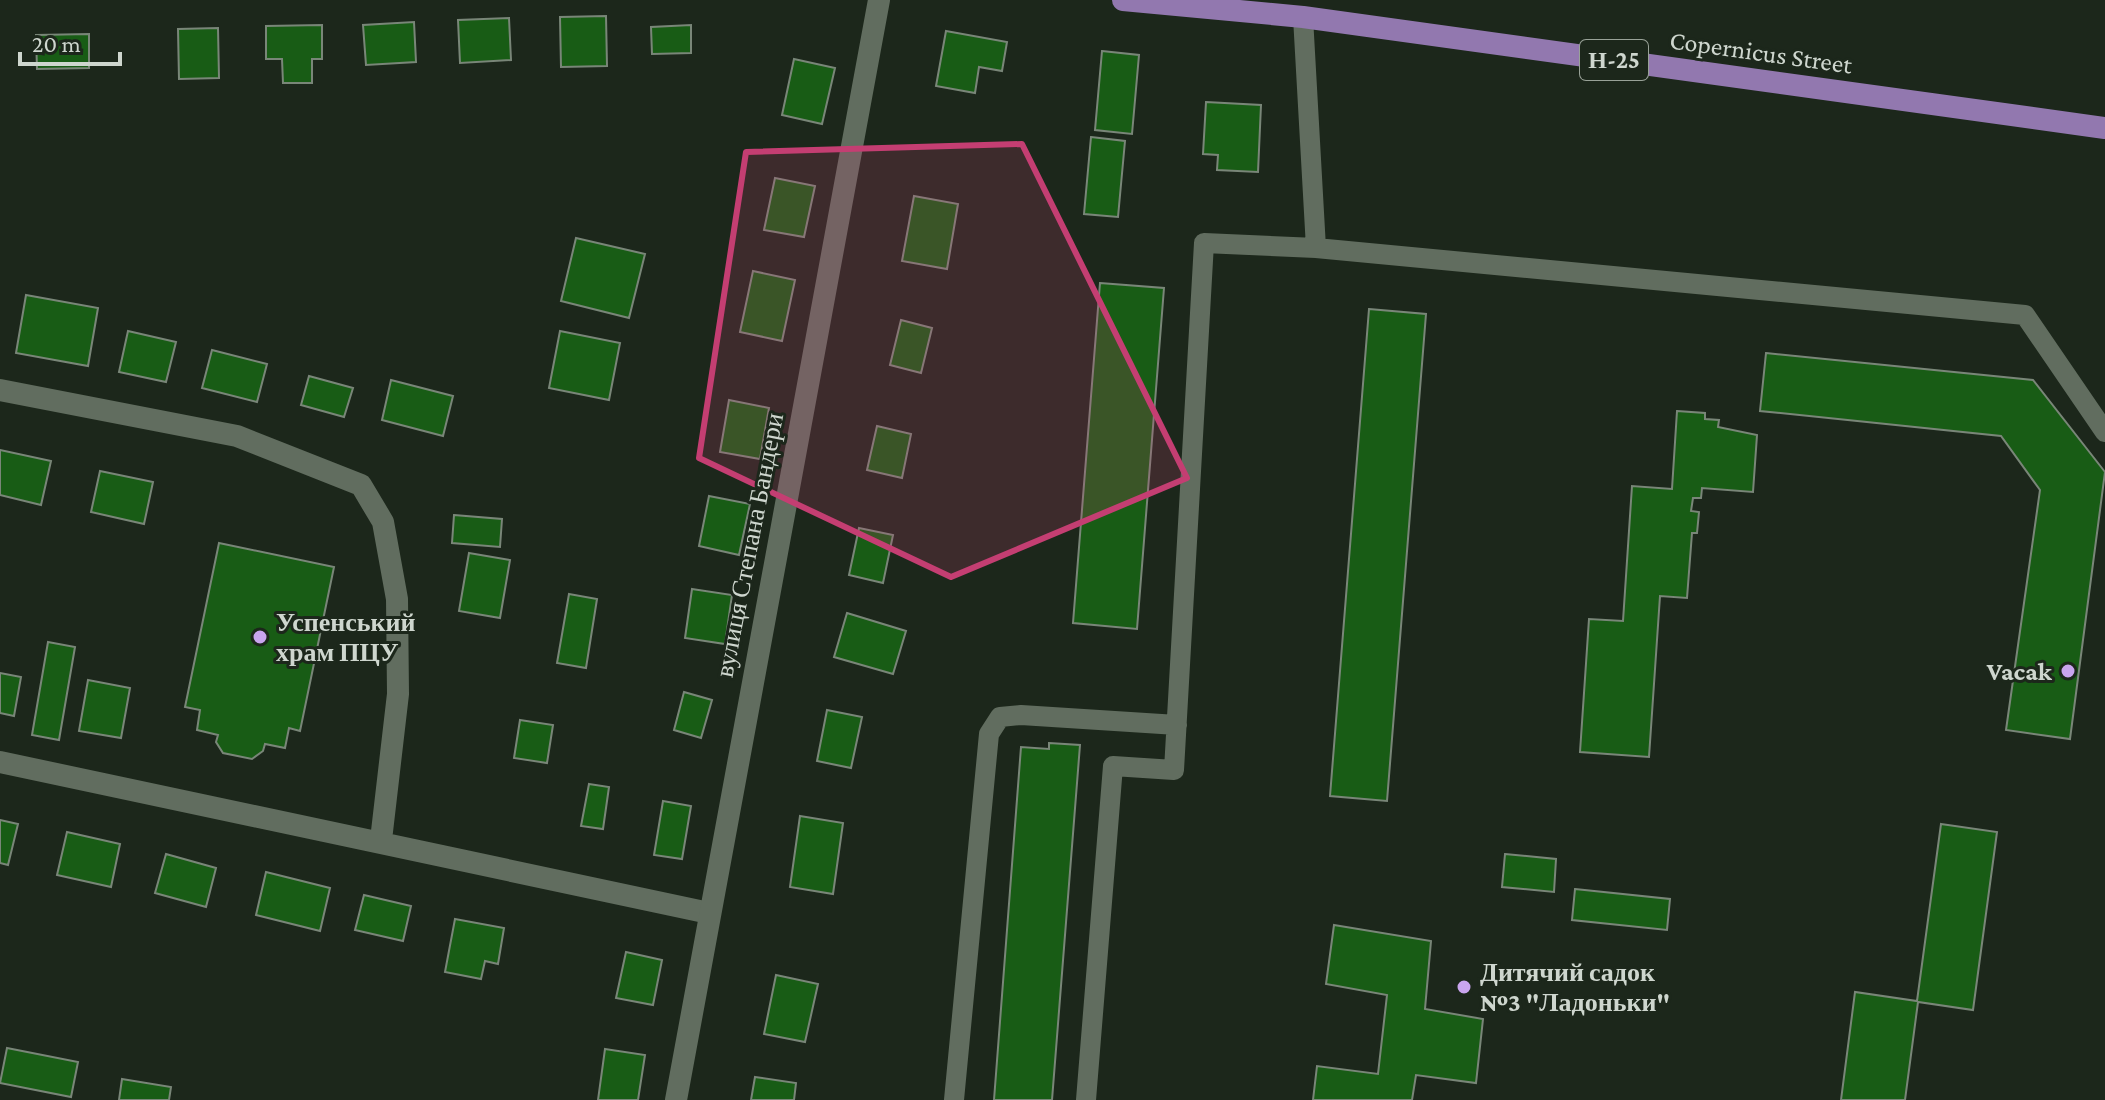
<svg xmlns="http://www.w3.org/2000/svg" width="2105" height="1100" viewBox="0 0 2105 1100" font-family="'Crimson Pro',serif">
	<style>
		.building { fill: #185c15; stroke: #798678; stroke-width: 2 }
		.lines { fill: none; stroke-linecap: round; stroke-linejoin: round }
		.service { stroke: #616d5f; stroke-width: 20 }
		.minor { stroke: #616d5f; stroke-width: 22 }
		.tertiary { stroke: #616d5f; stroke-width: 22 }
		.primary { stroke: #9278af; stroke-width: 22 }
		.marked { fill: #c43e72; fill-opacity: 0.2; stroke: #c43e72; stroke-width: 6; stroke-linejoin: round }
		.poi-dot { fill: #c9a5ee; stroke: #1c271b; stroke-width: 3 }
		.labels { text-anchor: middle; stroke-width: 6; stroke-linejoin: round; paint-order: stroke }
		.shield { fill: #1c271b; stroke: #99a298; stroke-width: 2 }
		.shield-label { font-size: 24px; font-weight: bold; fill: #ced6ce }
		.street-label { font-size: 26px; fill: #ced6ce; stroke: #1c271b }
		.poi-label { font-size: 26px; font-weight: bold; fill: #ced6ce; stroke: #1c271b; text-anchor: start }
	</style>
	<rect width="100%" height="100%" fill="#1c271b"/>
	<path class="building" d="M606 16 607 66 561 67 560 17Z
		M509 18 511 60 460 63 458 20Z
		M414 22 416 62 366 65 363 25Z
		M322 25V59H312V83H283L282 59H266V26Z
		M691 25V53L652 54 651 27Z
		M218 28 219 78 179 79 178 29Z
		M946 31 1007 42 1002 71 979 67 975 93 936 86Z
		M89 34V68L37 69 36 35Z
		M1102 51 1139 55 1132 134 1095 130Z
		M794 59 835 68 822 124 782 115Z
		M1206 102 1261 105 1258 172 1217 170 1218 155 1203 154Z
		M1091 137 1125 141 1118 217 1084 214Z
		M775 178 815 186 804 237 764 230Z
		M914 196 958 204 947 269 902 261Z
		M576 238 645 254 629 318 561 301Z
		M753 271 795 280 782 341 740 332Z
		M1100 283 1164 288 1137 629 1073 623Z
		M26 295 98 308 88 366 16 353Z
		M1369 309 1426 314 1387 801 1330 796Z
		M901 320 932 328 921 373 890 365Z
		M128 331 176 342 166 382 119 372Z
		M560 331 620 343 609 400 549 388Z
		M212 350 267 364 257 402 202 388Z
		M1766 353 2033 380 2105 472 2070 739 2006 730 2040 490 2001 436 1760 411Z
		M309 376 353 388 344 417 301 405Z
		M391 380 453 396 443 436 382 420Z
		M729 400 769 408 760 459 720 452Z
		M1677 411 1705 413V419L1719 420 1718 427 1757 435 1753 492 1702 488 1701 498H1693L1691 511 1699 512 1697 533H1692L1687 598 1660 596 1649 757 1580 752 1589 619 1623 621 1632 486 1672 489Z
		M877 426 911 434 902 478 867 470Z
		M0 450 51 461 41 505 0 495Z
		M100 471 153 482 144 524 91 512Z
		M709 496 750 504 739 555 699 546Z
		M454 515 502 519 500 547 452 543Z
		M859 528 893 535 883 583 849 575Z
		M219 543 334 567 300 731 289 728 285 748 265 744 263 751 252 759 223 753 216 742 218 735 197 730 200 710 185 707Z
		M469 553 510 560 500 618 459 611Z
		M692 589 732 595 725 644 685 638Z
		M569 594 597 599 586 668 557 663Z
		M847 613 906 631 893 674 834 657Z
		M48 642 75 647 59 740 32 735Z
		M0 673 21 677 14 716 0 713Z
		M88 680 130 688 121 738 79 731Z
		M684 692 712 700 701 738 674 730Z
		M827 710 862 717 851 768 817 761Z
		M520 720 553 725 547 763 514 758Z
		M1049 743 1080 745 1052 1100H994L1021 747 1049 749Z
		M589 784 609 787 603 829 581 826Z
		M663 801 691 806 682 859 654 855Z
		M800 816 843 823 833 894 790 887Z
		M0 820 18 824 8 865 0 863Z
		M1941 824 1997 832 1973 1010 1918 1002 1905 1100H1841L1855 992 1917 1001Z
		M67 832 120 844 111 887 57 875Z
		M166 854 216 868 206 907 155 893Z
		M1505 854 1556 859 1554 892 1502 887Z
		M266 872 330 888 320 931 256 915Z
		M1575 889 1670 899 1667 930 1572 920Z
		M364 895 411 906 403 941 355 930Z
		M455 919 504 928 498 964 485 961 481 979 445 972Z
		M1334 925 1431 941 1425 1009 1483 1019 1476 1083 1416 1075 1412 1100H1313L1317 1066 1378 1074 1387 995 1326 984Z
		M626 952 662 960 653 1005 616 998Z
		M776 975 818 984 805 1042 764 1034Z
		M7 1048 78 1062 71 1097 0 1083Z
		M605 1049 645 1055 638 1100H598Z
		M755 1077 796 1083 794 1100H751Z
		M122 1079 171 1087 169 1100H119Z"/>
	<g class="lines">
		<path class="service" d="M1316 248 2025 315 2105 432
			M954 1100 989 734 1000 717 1021 715 1177 725
			M1086 1100 1113 766 1174 770 1204 243 1316 248 1303 17"/>
		<path class="minor" d="M0 390 237 436 361 485 383 522 397 599 398 694 381 840
			M0 762 709 913"/>
		<path class="tertiary" d="M676 1100 879 0"/>
		<path class="primary" d="M1123 0 1303 17 2105 128"/>
	</g>
	<path class="marked" d="M1022 144 1187 478 951 577 699 458 746 152Z"/>
	<g class="poi-dot">
		<circle cx="260" cy="637" r="8"/>
		<circle cx="2068" cy="671" r="8"/>
		<circle cx="1464" cy="987" r="8"/>
	</g>
	<g class="labels">
		<rect class="shield" x="1580" y="40" width="68" height="40" rx="6"/>
		<g class="shield-label">
			<text x="1614" y="68">Н-25</text>
		</g>
		<g class="street-label">
			<text transform="translate(1761 52) rotate(8)" y="9">Copernicus Street</text>
			<text transform="translate(749 545) rotate(-79)" y="9">вулиця Степана Бандери</text>
		</g>
		<g class="poi-label">
			<text x="276" y="631">Успенський<tspan x="276" dy="30">храм ПЦУ</tspan></text>
			<text x="2052" y="680" text-anchor="end">Vacak</text>
			<text x="1480" y="981">Дитячий садок<tspan x="1480" dy="30">№3 "Ладоньки"</tspan></text>
		</g>
	</g>
	<path d="M20 52v12h100v-12" fill="none" stroke="#ced6ce" stroke-width="4"/>
	<text x="32" y="52" font-size="24" fill="#ced6ce" stroke="#1c271b" stroke-width="6" paint-order="stroke">20 m</text>
</svg>
